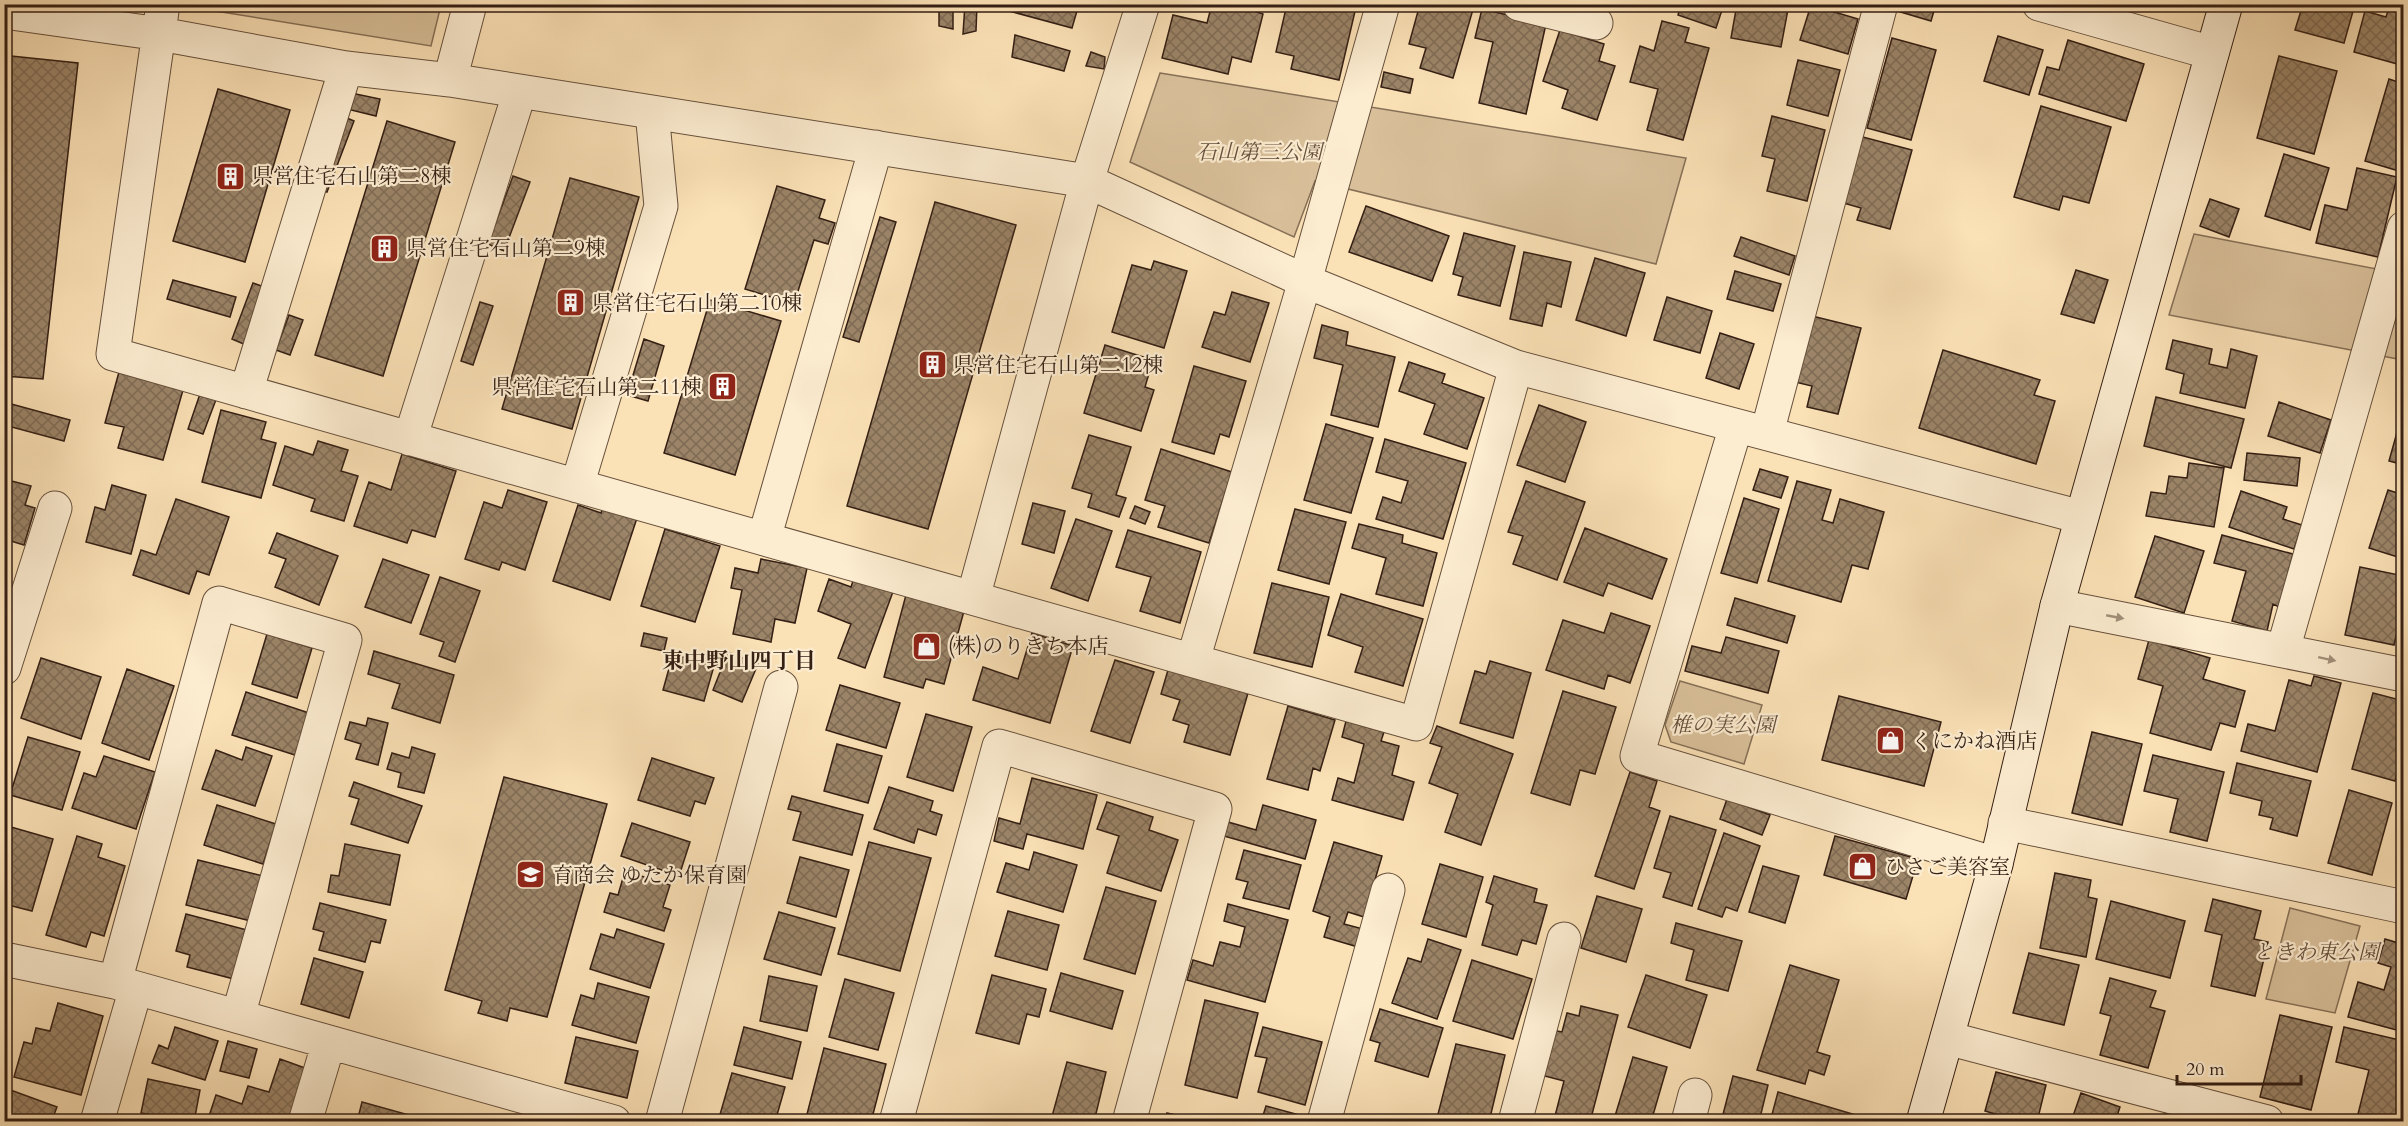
<svg xmlns="http://www.w3.org/2000/svg" width="2408" height="1126" viewBox="0 0 2408 1126" font-family="Cardo,'Noto Serif JP',serif">
	<style>
		.park { fill: #d9c09a; stroke: #867057; stroke-width: 1.5 }
		.building { fill: url(#building-cross-hatch); stroke: #341f14; stroke-width: 1.5 }
		.lines { fill: none; stroke-linecap: round; stroke-linejoin: round }
		.street-casing { stroke: #66503c; stroke-width: 35 }
		.secondary-casing { stroke: #341f14; stroke-width: 35 }
		.street { stroke: #fcecd0; stroke-width: 33 }
		.secondary { stroke: #fcecd0; stroke-width: 33 }
		.oneway { fill: #a2907b }
		.labels { text-anchor: middle; stroke-width: 4.5; stroke-linejoin: round; paint-order: stroke }
		.park-label { font-size: 21px; font-style: italic; fill: #664f3c; stroke: #fcecd0 }
		.poi-label { font-size: 21px; fill: #341f14; stroke: #fcecd0; text-anchor: start }
		.neighbourhood-label { font-size: 22px; font-weight: bold; fill: #341f14; stroke: #fcecd0 }
	</style>
	<defs>
		<pattern id="building-cross-hatch" width="8" height="8" patternUnits="userSpaceOnUse" patternTransform="scale(1.5)"><rect width="8" height="8" fill="#9b8468"/><path d="M0 0l8 8M0 8l8-8" fill="none" stroke="#7f6b54"/></pattern>
	</defs>
	<rect width="100%" height="100%" fill="#fbe1b6"/>
	<filter id="stains"><feTurbulence type="fractalNoise" baseFrequency=".00333" numOctaves="4"/><feColorMatrix values="0 0 0 0 .2 0 0 0 0 .09 0 0 0 0 .02 0 0 0 .5 -.17"/></filter>
	<radialGradient id="worn" r=".72"><stop offset=".6" stop-color="#630" stop-opacity="0"/><stop offset="1" stop-color="#630" stop-opacity=".3"/></radialGradient>
	<path class="park" d="M199 5H441L431 46 203 9Z
		M1160 73 1686 158 1656 264 1315 181 1294 237 1130 162Z
		M2194 234 2403 274V360L2169 315Z
		M1680 681 1762 705 1744 764 1671 742 1665 725Z
		M2290 908 2360 926 2335 1013 2266 999Z"/>
	<path class="building" d="M939 4H953V29L939 26Z
		M965 4H977L976 31 963 34Z
		M1011 4H1079L1072 28 1009 11Z
		M1212 4H1252L1251 10 1263 14 1251 62 1232 57 1228 74 1162 58 1173 15 1207 23Z
		M1287 4H1346L1356 7 1339 80 1291 69 1294 56 1276 52Z
		M1420 4 1474 6 1453 78 1420 68 1426 48 1409 44Z
		M1681 4H1724L1716 28 1678 15Z
		M1737 4H1789L1781 47 1731 38Z
		M1899 4H1936L1931 21 1897 11Z
		M2303 4H2355L2344 43 2295 30Z
		M2390 4H2404V57L2401 65 2354 52 2365 11 2386 17Z
		M1811 5 1858 19 1848 54 1800 40Z
		M1482 9 1546 24 1526 114 1479 103 1493 42 1475 38Z
		M1662 21 1689 28 1685 42 1709 48 1683 140 1647 130 1658 89 1630 82 1640 46 1654 51Z
		M1560 30 1604 44 1599 61 1615 66 1597 120 1562 108 1568 90 1543 81Z
		M1015 35 1070 51 1064 71 1012 57Z
		M1998 36 2043 50 2029 95 1984 81Z
		M1892 38 1936 50 1911 140 1867 128Z
		M2068 40 2144 64 2126 121 2039 94 2047 67 2059 70Z
		M1091 52 1105 57 1104 69 1086 66Z
		M11 56 78 63 43 379 4 376V113Z
		M2279 56 2337 71 2314 154 2257 138Z
		M1798 60 1840 70 1828 116 1787 105Z
		M1384 72 1413 79 1410 93 1381 87Z
		M2389 79 2404 84V155L2399 171 2365 161Z
		M218 89 290 110 245 262 173 241Z
		M351 93 380 99 376 116 347 109Z
		M2041 106 2111 127 2089 203 2063 196 2059 210 2014 197Z
		M342 116 354 121 327 192 315 188Z
		M1772 116 1825 130 1807 201 1767 191 1775 159 1762 156Z
		M387 121 455 142 383 376 315 355Z
		M1859 136 1912 150 1890 229 1857 220 1861 208 1840 202Z
		M2284 154 2329 168 2310 230 2265 216Z
		M2357 168 2397 177 2378 257 2316 243 2325 205 2347 210Z
		M513 176 530 182 504 251 488 244Z
		M570 178 639 197 572 429 502 409Z
		M777 186 825 200 819 218 835 223 828 244 814 240 794 304 745 289Z
		M2210 199 2239 209 2229 237 2200 226Z
		M935 202 1016 225 928 529 847 506Z
		M1366 206 1449 236 1432 281 1349 252Z
		M880 217 896 222 859 342 843 337Z
		M1464 233 1515 246 1500 306 1458 295 1463 277 1453 274Z
		M1741 237 1795 256 1789 275 1734 256Z
		M1524 252 1571 262 1561 307 1547 303 1542 326 1510 319Z
		M1595 258 1645 273 1626 336 1576 320Z
		M1154 261 1187 271 1164 348 1112 332 1132 265 1151 270Z
		M2076 270 2108 280 2094 323 2061 314Z
		M1735 271 1781 284 1773 311 1727 299Z
		M173 280 236 297 230 317 167 299Z
		M253 283 267 288 246 345 232 339Z
		M1232 292 1269 303 1250 362 1202 347 1214 312 1225 315Z
		M1667 297 1712 311 1700 353 1654 340Z
		M710 300 781 321 735 475 664 453Z
		M480 302 493 306 473 365 461 361Z
		M289 315 303 320 290 355 276 350Z
		M1812 316 1861 328 1838 414 1807 407 1812 386 1795 382Z
		M1322 325 1348 332 1346 345 1395 357 1378 427 1331 415 1343 365 1314 358Z
		M1720 333 1754 344 1739 389 1706 378Z
		M644 339 664 346 648 401 627 395Z
		M2173 340 2212 349 2209 364 2227 368 2231 349 2257 356 2245 408 2180 393 2184 374 2166 369Z
		M1105 345 1153 360 1145 387 1154 390 1141 431 1084 413Z
		M1943 350 2040 380 2034 395 2055 401 2036 464 1919 428Z
		M1409 362 1445 374 1442 383 1484 398 1467 449 1424 434 1435 404 1399 391Z
		M1194 366 1246 381 1229 437 1220 434 1214 454 1172 442Z
		M119 372 183 390 163 460 118 448 124 427 105 423Z
		M201 391 217 397 203 434 188 429Z
		M2156 397 2244 419 2231 468 2144 446Z
		M4 402 70 420 64 441 4 425Z
		M2279 402 2331 420 2320 453 2268 436Z
		M1539 405 1586 422 1565 482 1517 465Z
		M221 410 266 422 261 439 276 443 261 498 202 482Z
		M2401 418 2404 419V465L2389 461Z
		M1326 424 1373 438 1351 513 1304 500Z
		M1089 435 1131 447 1116 495 1126 498 1119 517 1088 507 1092 494 1072 488Z
		M1385 439 1466 463 1443 539 1376 519 1383 497 1401 503 1408 481 1376 472Z
		M318 441 348 450 341 471 358 476 344 521 311 511 315 499 273 485 285 446 313 455Z
		M1161 449 1232 472 1209 543 1158 527 1165 506 1145 500Z
		M2247 453 2300 458 2297 486 2244 480Z
		M402 454 456 471 435 537 412 530 407 543 354 526 369 482 391 490Z
		M2189 463 2224 468 2214 527 2146 516 2151 492 2166 494 2169 476 2187 478Z
		M1760 469 1788 477 1781 498 1753 490Z
		M4 479 31 486 25 505 35 508 24 545 4 539Z
		M1526 481 1585 502 1557 580 1513 564 1523 536 1508 532Z
		M1797 481 1831 490 1822 520 1833 523 1840 499 1884 512 1868 569 1852 565 1841 602 1768 581Z
		M112 485 146 495 131 554 86 542 95 507 105 510Z
		M508 490 547 502 525 570 502 562 499 570 465 559 484 502 502 508Z
		M2388 490 2404 495V559L2369 548Z
		M2241 491 2287 507 2283 519 2302 525 2294 549 2229 527Z
		M1744 498 1779 509 1757 583 1721 573Z
		M176 499 229 517 209 575 197 571 189 594 133 575 141 550 156 555Z
		M1033 503 1065 511 1054 553 1022 544Z
		M578 505 601 513 603 507 637 518 610 600 553 581Z
		M1135 506 1150 512 1145 524 1130 518Z
		M1295 509 1346 522 1329 584 1278 570Z
		M1076 519 1112 531 1088 601 1051 588Z
		M1359 524 1403 535 1402 543 1437 553 1423 606 1376 594 1386 558 1352 548Z
		M1585 528 1667 559 1652 599 1608 583 1603 596 1564 582Z
		M665 529 720 546 695 622 641 606Z
		M1128 530 1201 552 1180 623 1140 611 1151 577 1116 567Z
		M277 533 338 556 319 605 275 587 286 559 269 553Z
		M2222 535 2293 554 2279 607 2273 604 2267 631 2232 621 2246 571 2214 563Z
		M2155 536 2204 551 2184 613 2135 597Z
		M383 559 429 575 411 623 365 607Z
		M761 559 807 568 795 623 775 619 771 642 733 634 742 590 731 588 735 568 758 573Z
		M2360 567 2404 576V600L2394 645 2345 635Z
		M855 575 894 589 865 668 838 658 851 624 818 611 829 579 851 587Z
		M440 577 480 591 455 662 439 656 444 642 420 634Z
		M1272 583 1329 597 1312 667 1254 653Z
		M1341 594 1423 619 1403 686 1355 672 1363 647 1328 635Z
		M906 595 964 611 944 684 926 679 923 688 884 677Z
		M1735 598 1795 616 1787 643 1727 625Z
		M1611 613 1650 626 1630 683 1608 675 1604 689 1546 670 1563 620 1604 633Z
		M644 633 667 638 664 651 641 646Z
		M1032 633 1073 646 1050 723 973 700 983 667 1018 679Z
		M267 634 312 648 297 698 252 684Z
		M1726 637 1779 651 1768 693 1685 671 1692 646 1721 653Z
		M2149 640 2210 658 2203 679 2245 691 2235 727 2220 723 2211 750 2150 733 2163 686 2138 679Z
		M374 651 454 675 440 723 392 708 400 684 368 674Z
		M728 652 758 664 742 702 713 690Z
		M673 654 714 666 704 701 663 690Z
		M41 658 101 677 81 739 21 718Z
		M1115 660 1154 672 1130 743 1091 731Z
		M1490 661 1531 673 1513 738 1460 723 1475 671 1486 674Z
		M127 669 174 686 149 760 102 743Z
		M1168 670 1248 693 1230 755 1184 742 1189 725 1173 720 1180 700 1161 694Z
		M2314 676 2341 683 2317 772 2241 751 2248 724 2275 731 2289 680 2311 686Z
		M840 685 900 703 886 748 826 730Z
		M1563 691 1616 707 1595 774 1580 770 1570 805 1531 793Z
		M246 692 309 713 295 755 232 735Z
		M2373 693 2404 701V750L2395 781 2352 769Z
		M1839 696 1941 722 1924 786 1822 760Z
		M1288 706 1335 720 1320 771 1313 768 1308 790 1267 779Z
		M926 714 972 727 953 791 907 777Z
		M368 718 388 723 378 765 356 759 361 744 345 739 350 722 366 726Z
		M1346 721 1384 732 1381 741 1399 746 1392 775 1414 782 1403 820 1332 800 1338 778 1354 783 1364 744 1342 737Z
		M1437 726 1513 754 1481 845 1445 832 1458 794 1429 783 1442 747 1430 743Z
		M2092 732 2142 744 2122 825 2072 813Z
		M28 737 80 752 62 810 10 795Z
		M837 744 882 756 868 803 824 791Z
		M246 747 272 756 255 806 202 789 216 750 242 760Z
		M412 747 435 754 424 793 398 787 401 773 387 769 392 753 409 758Z
		M2153 755 2224 772 2207 841 2170 832 2178 799 2144 791Z
		M104 756 155 772 136 829 72 808 84 773 96 777Z
		M652 758 714 778 705 804 695 801 690 816 638 800Z
		M2237 763 2311 781 2297 836 2270 829 2273 818 2259 815 2262 801 2230 793Z
		M1630 772 1657 781 1649 807 1660 811 1634 889 1595 876Z
		M504 777 607 804 547 1017 510 1008 507 1021 478 1013 482 1001 445 990Z
		M1032 778 1097 795 1083 849 1027 834 1023 849 994 841 999 818 1020 824Z
		M354 782 422 806 408 843 351 824 359 799 349 796Z
		M889 787 933 801 930 811 942 815 936 835 918 829 914 843 874 829Z
		M2349 790 2392 803 2372 875 2328 863Z
		M792 796 863 815 852 855 793 840 801 812 788 809Z
		M1727 799 1770 815 1762 835 1720 819Z
		M1107 802 1153 817 1149 830 1178 840 1161 891 1107 873 1119 836 1097 829Z
		M217 805 276 824 263 864 204 845Z
		M1263 805 1316 820 1305 859 1224 836 1228 822 1256 830Z
		M1670 816 1716 830 1692 906 1663 897 1671 873 1654 868Z
		M632 823 690 842 679 876 621 856Z
		M4 825 53 839 32 911 4 904V884L9 867 4 866Z
		M1724 833 1760 846 1737 911 1726 907 1722 917 1698 909Z
		M77 836 102 844 98 857 125 866 104 936 91 932 86 947 46 935Z
		M1835 836 1918 859 1906 899 1824 875Z
		M869 842 931 858 900 971 838 954Z
		M1334 842 1382 856 1364 917 1348 912 1344 924 1363 929 1358 947 1324 937 1330 917 1313 911Z
		M345 844 400 855 390 905 328 892 331 875 339 876Z
		M1244 850 1301 865 1289 909 1243 898 1248 882 1236 879Z
		M1034 852 1077 865 1063 912 997 892 1006 863 1029 870Z
		M800 857 849 870 836 917 787 903Z
		M198 860 263 876 251 921 186 905Z
		M1440 864 1483 877 1466 937 1422 924Z
		M1763 866 1799 876 1785 923 1749 912Z
		M625 871 670 885 663 907 671 910 664 931 604 912 610 893 618 895Z
		M2055 873 2091 880 2088 897 2097 899 2086 957 2040 948Z
		M1494 876 1537 889 1534 902 1547 905 1536 944 1522 940 1517 955 1482 945 1493 905 1486 902Z
		M1106 887 1156 901 1135 974 1084 959Z
		M1597 896 1642 909 1626 962 1581 948Z
		M2213 899 2261 911 2254 939 2268 942 2255 996 2211 986 2222 935 2205 931Z
		M2111 901 2185 921 2170 978 2096 959Z
		M320 903 386 920 380 943 371 941 365 962 319 950 324 932 313 929Z
		M1228 904 1288 920 1265 1002 1187 980 1193 960 1213 966 1220 942 1240 947 1245 927 1224 921Z
		M1008 911 1059 925 1047 970 995 956Z
		M779 912 835 928 821 975 764 959Z
		M186 914 247 930 234 979 187 967 190 955 176 951Z
		M1676 923 1742 941 1728 991 1686 980 1694 950 1671 943Z
		M617 929 664 944 650 988 590 969 601 934 614 938Z
		M1428 939 1461 950 1437 1019 1392 1003 1408 958 1421 962Z
		M2385 939 2402 944 2404 940V1032L2348 1017 2358 982 2384 990 2391 967 2378 963Z
		M2029 953 2079 965 2064 1025 2013 1013Z
		M314 958 363 972 349 1018 301 1004Z
		M1472 960 1532 979 1513 1039 1453 1021Z
		M1790 965 1839 980 1817 1052 1830 1056 1824 1075 1809 1070 1805 1084 1757 1070Z
		M1061 973 1123 991 1112 1029 1050 1011Z
		M992 975 1046 989 1039 1017 1027 1014 1019 1044 976 1033Z
		M1646 975 1707 995 1690 1048 1628 1027Z
		M769 976 817 986 807 1031 760 1021Z
		M2110 978 2156 991 2150 1007 2165 1011 2148 1068 2100 1055 2111 1016 2100 1013Z
		M845 979 894 993 878 1050 829 1037Z
		M598 983 649 997 636 1043 572 1025 581 995 594 999Z
		M1205 1000 1258 1013 1237 1098 1185 1085Z
		M58 1003 103 1016 81 1095 14 1077 24 1042 32 1044 36 1028 50 1031Z
		M1581 1006 1618 1015 1590 1122H1574L1555 1116 1564 1081 1541 1075 1552 1030 1562 1032 1567 1013 1579 1016Z
		M1380 1009 1443 1028 1428 1077 1375 1061 1380 1043 1370 1040Z
		M2280 1015 2332 1027 2311 1110 2260 1097Z
		M175 1027 218 1041 205 1080 152 1063 159 1045 168 1049Z
		M744 1027 801 1042 792 1079 734 1065Z
		M1263 1027 1322 1042 1305 1105 1258 1092 1267 1058 1255 1056Z
		M2344 1027 2404 1041V1096L2397 1122H2356L2369 1070 2336 1062Z
		M576 1037 638 1051 627 1098 565 1083Z
		M228 1041 257 1049 249 1078 220 1071Z
		M1456 1044 1505 1055 1489 1122H1436Z
		M824 1048 886 1064 871 1122H805Z
		M1633 1057 1667 1067 1651 1122H1633L1615 1116Z
		M280 1059 305 1068 288 1122H207L216 1095 242 1104 248 1086 269 1092Z
		M1067 1062 1106 1072 1094 1122 1051 1120Z
		M1996 1072 2046 1085 2037 1122H2022L1985 1111Z
		M732 1073 785 1087 775 1122H731L719 1118Z
		M1733 1076 1768 1085 1759 1122H1721Z
		M148 1079 200 1090 194 1122 141 1113Z
		M5 1088 57 1107 52 1120 56 1122H4Z
		M1778 1092 1856 1115 1855 1122H1770Z
		M2081 1093 2120 1107 2115 1122H2071Z
		M362 1102 409 1115 407 1122H357Z
		M1266 1106 1303 1116 1301 1122H1261Z
		M2166 1110 2200 1122H2162Z
		M1167 1113 1207 1122H1165Z"/>
	<g class="lines">
		<defs>
			<path id="street" d="M163 4 113 354 1416 724 1516 367
				M1519 4 1596 23
				M2039 4 2212 53
				M4 12 160 34 346 68 450 80 1087 181 1305 281 1516 367 2081 517
				M450 80 470 4
				M246 392 346 68
				M1736 426 1637 756 1996 864
				M1767 433 1881 4
				M410 439 520 91
				M577 486 661 206 652 112
				M764 539 876 147
				M973 598 1087 181 1143 4
				M2057 606 2404 675
				M2283 650 2404 228
				M1193 660 1305 281 1383 4
				M4 668 55 508
				M2005 823 2404 907
				M4 959 115 982 614 1122
				M115 982 219 603 345 640 238 1016
				M1947 1038 2267 1122
				M97 1122 136 988
				M305 1122 329 1042
				M662 1122 781 687
				M896 1122 999 746 1215 809 1129 1122
				M1324 1122 1388 890
				M1515 1122 1564 939
				M1688 1122 1695 1095"/>
			<path id="secondary" d="M1923 1122 1996 864 2057 606 2226 4"/>
		</defs>
		<use href="#street" class="street-casing"/>
		<use href="#secondary" class="secondary-casing"/>
		<use href="#street" class="street"/>
		<use href="#secondary" class="secondary"/>
	</g>
	<defs><path id="oneway-solid" d="M-6-.8H1V-3.2L6.5 0L1 3.2V.8H-6Z" transform="scale(1.5)"/></defs>
	<g class="oneway">
		<use href="#oneway-solid" transform="translate(2115 617) rotate(11)"/>
		<use href="#oneway-solid" transform="translate(2327 659) rotate(12)"/>
	</g>
	<defs>
		<symbol id="building-square" viewBox="-11 -11 22 22"><rect x="-9" y="-9" width="18" height="18" rx="4" fill="#8f2418" stroke="#fcecd0"/><path d="M-4-6H4V6H1V3H-1V6H-4ZM-2.5-4.3h1.7v1.8h-1.7ZM.8-4.3h1.7v1.8H.8ZM-2.5-1h1.7V.8h-1.7ZM.8-1h1.7V.8H.8Z" fill="#fff"/></symbol>
		<symbol id="shop-square" viewBox="-11 -11 22 22"><rect x="-9" y="-9" width="18" height="18" rx="4" fill="#8f2418" stroke="#fcecd0"/><path d="M-5-2.5h2.3a2.7 3.5 0 0 1 5.4 0H5L5.5 6h-11ZM-1.5-2.5h3a1.5 2.3 0 0 0-3 0Z" fill="#fff"/></symbol>
		<symbol id="school-square" viewBox="-11 -11 22 22"><rect x="-9" y="-9" width="18" height="18" rx="4" fill="#8f2418" stroke="#fcecd0"/><path d="M0-5L7-2L0 1L-7-2ZM-4 1L0 2.5L4 1V4Q0 6-4 4Z" fill="#fff"/></symbol>
	</defs>
	<g fill-rule="evenodd">
		<use href="#building-square" x="214" y="160" width="33" height="33"/>
		<use href="#building-square" x="368" y="232" width="33" height="33"/>
		<use href="#building-square" x="554" y="286" width="33" height="33"/>
		<use href="#building-square" x="916" y="348" width="33" height="33"/>
		<use href="#building-square" x="706" y="370" width="33" height="33"/>
		<use href="#shop-square" x="910" y="630" width="33" height="33"/>
		<use href="#shop-square" x="1874" y="724" width="33" height="33"/>
		<use href="#shop-square" x="1846" y="850" width="33" height="33"/>
		<use href="#school-square" x="514" y="858" width="33" height="33"/>
	</g>
	<g class="labels">
		<g class="park-label">
			<text x="1259" y="159">石山第三公園</text>
			<text x="1723" y="732">椎の実公園</text>
			<text x="2316" y="959">ときわ東公園</text>
		</g>
		<g class="poi-label">
			<text x="252" y="183">県営住宅石山第二8棟</text>
			<text x="406" y="255">県営住宅石山第二9棟</text>
			<text x="592" y="310">県営住宅石山第二10棟</text>
			<text x="953" y="372">県営住宅石山第二12棟</text>
			<text x="702" y="394" text-anchor="end">県営住宅石山第二11棟</text>
			<text x="948" y="653">(株)のりきち本店</text>
			<text x="1911" y="748">くにかね酒店</text>
			<text x="1884" y="874">ひさご美容室</text>
			<text x="552" y="882">育商会 ゆたか保育園</text>
		</g>
		<g class="neighbourhood-label">
			<text x="739" y="668">東中野山四丁目</text>
		</g>
	</g>
	<rect width="2408" height="1126" fill="none" stroke="#fbe1b6" stroke-width="24"/>
	<rect x="6" y="6" width="2396" height="1114" fill="none" stroke="#341f14" stroke-width="3"/>
	<rect x="12" y="12" width="2384" height="1102" fill="none" stroke="#341f14" stroke-width="1.5"/>
	<path d="M2177 1075v9h124v-9" fill="none" stroke="#341f14" stroke-width="3"/>
	<text x="2186" y="1075" font-size="18" fill="#341f14" stroke="#fcecd0" stroke-width="4.5" paint-order="stroke">20 m</text>
	<rect width="100%" height="100%" filter="url(#stains)"/>
	<rect width="100%" height="100%" fill="url(#worn)"/>
</svg>
